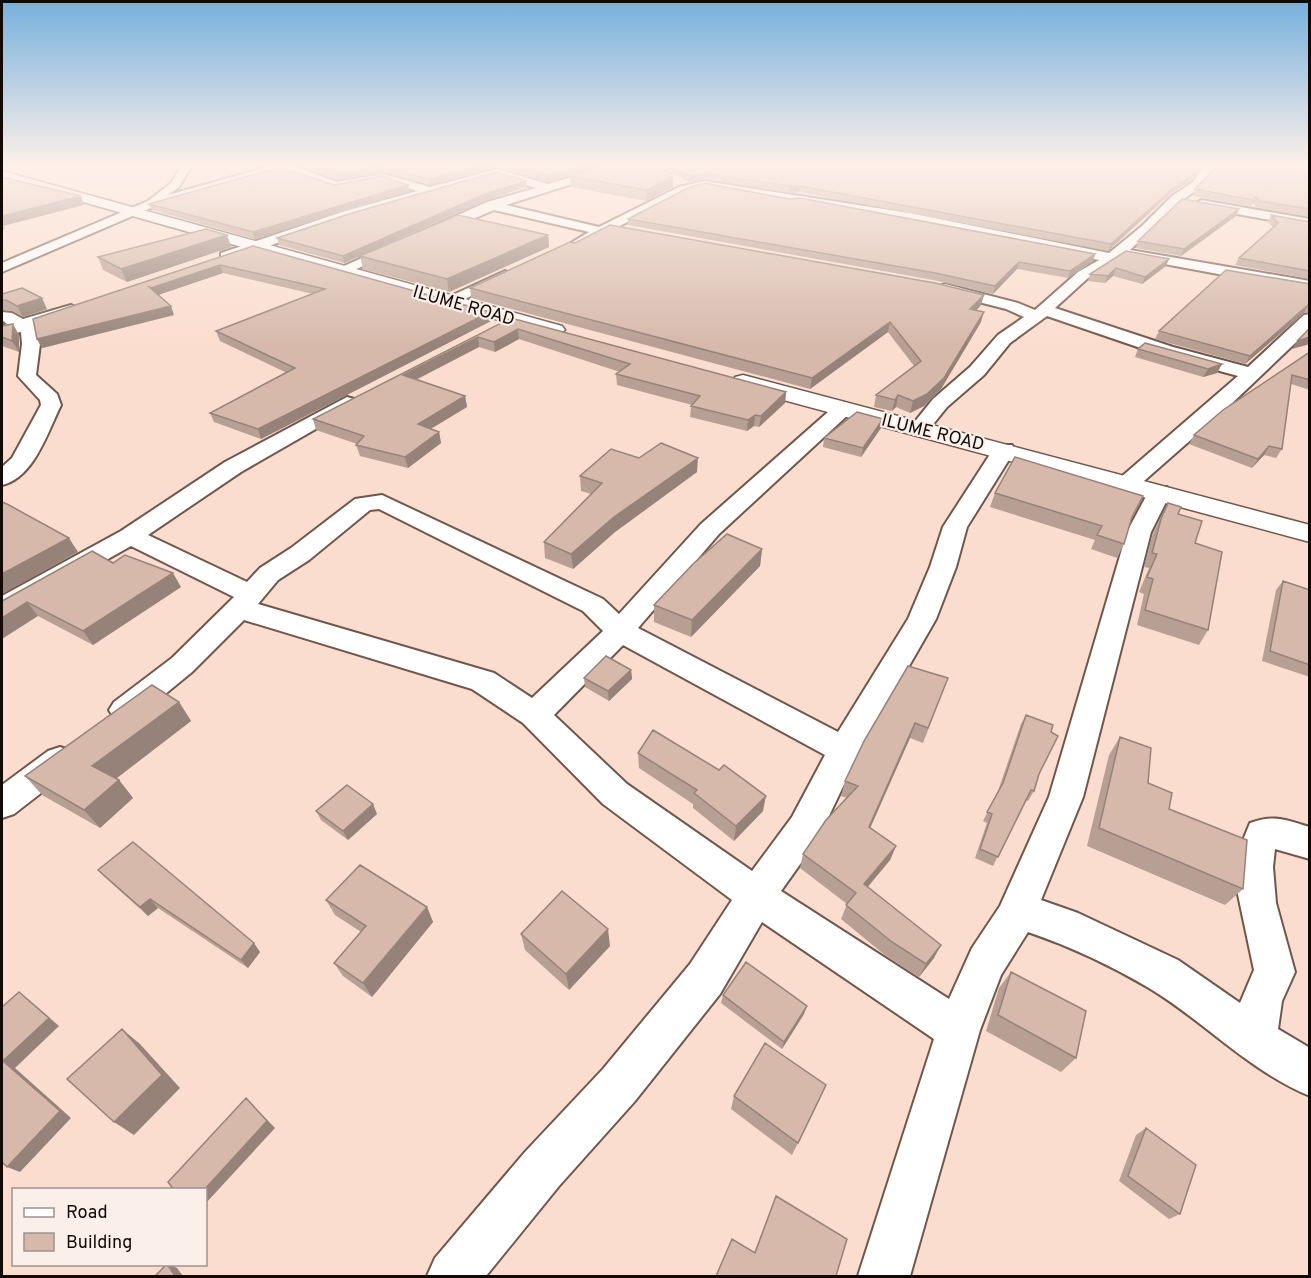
<svg xmlns="http://www.w3.org/2000/svg" width="1311" height="1278" viewBox="0 0 1311 1278" font-family="Overpass,sans-serif">
	<style>
		.lines { fill: none; stroke-linecap: round; stroke-linejoin: round }
		.street-casing { stroke: #70574b; stroke-width: 4 }
		.secondary-casing { stroke: #70574b; stroke-width: 3 }
		.street { fill: #fff; fill-rule: evenodd }
		.secondary { fill: #fff; fill-rule: evenodd }
		.wall { fill: #b89f93 }
		.shaded-wall { fill: #968278 }
		.building { fill: #d6b9ab; stroke: #968278; stroke-width: 1.5 }
		.labels { text-anchor: middle; stroke-width: 4.5; stroke-linejoin: round; paint-order: stroke }
		.far-street-label { font-size: 18px; fill: #130a06; stroke: #fbefe9 }
	</style>
	<rect width="100%" height="100%" fill="#fbddcf"/>
	<g class="lines">
		<defs>
			<path id="street" d="M182 165H192L179 187 168 195 275 165H291L337 182 383 174 430 187 497 169 548 184 606 167 612 170 610 172 506 205 599 227 679 187 704 181 910 213 1109 253 1142 226 1172 196 1193 182 1200 171 1207 165H1219L1209 175 1202 186 1180 202 1130 250 1310 281V291L1132 258 1125 254 1088 278 1055 308 1173 347 1248 367 1304 315 1310 314V329L1227 408 1136 488H1120L1117 483 1120 478 1238 376 1161 355 1047 316 1010 343 984 375 947 407 926 433H912L909 429 933 399 970 367 998 335 1024 317 1006 309 940 292 937 289 940 286 945 284 1018 303 1035 310 1078 272 1099 260 910 221 704 187 687 192 578 247 571 243 589 232 494 210 347 273 342 274 335 270 487 202 536 188 497 176 353 217 231 259H221V253L345 211 417 191 383 180 336 189 282 170 151 208 2 272V263L148 201 171 183Z
				M1201 200 1310 219V227L1197 207 1195 204Z
				M505 271 512 275 510 278 456 303 450 305 442 300Z
				M71 305 79 310 77 313 35 326 40 344 36 375 57 394 61 405C48 431 34 478 2 485V467L12 458 41 405 40 400 18 376 22 344 21 332 2 336V326L7 324 2 320V312L12 313 23 319Z
				M347 397 354 399 357 403 354 407 241 472 148 535 247 582 260 568 291 548 355 499 382 495 603 599 619 614 701 524 836 405H850L853 409 850 413 719 534 638 628 838 732 908 619 930 567 943 527 996 445H1012L1015 450 967 527 956 567 936 619 858 755 818 839 781 891 949 999 972 948 1000 906 1049 797 1127 532 1151 487H1167L1171 492 1151 532 1083 797 1041 900 1078 913 1178 960 1240 1003 1254 970 1236 885 1239 850 1250 823C1275 814 1285 820 1310 827V859L1275 849 1273 867 1276 903 1295 972 1282 1001 1278 1029 1310 1048V1096C1249 1071 1204 1021 1149 988 1112 966 1069 946 1028 932L1001 975 980 1030 910 1276H858L934 1039 762 922 720 994 635 1101 559 1186 486 1276H427L435 1258 525 1152 603 1069 690 964 732 900 603 804 523 723 472 689 244 620 192 672 136 718 125 722 114 718 109 710 114 702 172 658 234 597 131 546 12 613 2 616V596L121 531 225 462ZM379 509 583 611 603 631 532 698 494 673 258 604 278 580 309 560 370 510ZM623 645 825 755 792 817 752 871 627 784 554 715Z
				M60 747 72 751 76 760 72 769 14 814 2 818V785L48 751Z"/>
			<path id="secondary" d="M2 171 562 326 565 330 555 336 548 334 2 179Z
				M743 375 1310 525V542L735 387 732 382 735 377Z"/>
		</defs>
		<use href="#street" class="street-casing"/>
		<use href="#secondary" class="secondary-casing"/>
		<use href="#street" class="street"/>
		<use href="#secondary" class="secondary"/>
	</g>
	<path class="wall" d="M247 165H267L257 168 248 166Z
		M297 165H607L546 182 496 167 430 185 384 172 337 180Z
		M617 165H1205L1191 180 1170 194 1108 251 799 192 789 193 704 179 688 182 675 175Z
		M1310 165V217L1256 207 1253 203 1250 206 1193 196 1195 189Z
		M570 176 673 187 646 201 571 187Z
		M334 185H408L409 191 255 239 152 210 149 204Z
		M526 187 486 200 372 251 548 235 549 247 449 292 363 269 360 256 344 263 279 245 277 238Z
		M1239 209 1236 216 1181 256 1136 248 1138 241Z
		M1271 215 1310 222V279L1235 265 1239 258 1273 227 1268 222Z
		M628 219 1095 254 1093 261 1068 278 1017 269 993 294 933 280 628 225Z
		M227 235 231 247 127 282 103 270 98 257Z
		M253 246 491 321 261 439 214 422 210 413 287 373 220 341 216 331 313 294 223 273 158 295 174 315 42 348 37 339 33 319Z
		M1126 251 1166 266 1142 284 1113 276 1105 283 1088 281 1090 274Z
		M1310 284V312L1304 313 1245 364 1155 339 1159 331Z
		M470 288 981 305 977 310 981 322 941 389 924 406 910 413 896 407 892 411 874 407 876 395 914 366 888 332 810 389 471 298Z
		M2 294 47 309 23 317 12 311 2 310Z
		M511 318 786 392 785 403 759 427 754 426 747 431 690 417 691 406 692 405 617 385 616 374 620 372 519 339 495 352 479 347 416 380 465 396 467 407 431 429 439 432 441 443 408 468 360 456 356 445 357 444 316 430 313 419Z
		M2 326 19 335V352L2 346V347Z
		M1138 349 1222 364 1217 373 1203 377 1135 357Z
		M1310 352V390L1291 384 1282 449 1276 458 1264 455 1252 468 1189 444 1194 435Z
		M881 428 861 457 823 447 824 438Z
		M639 458 697 472 615 532 573 569 545 558 544 542 591 494 581 491 580 476Z
		M995 493 1131 519 1124 544 1117 558 1091 549 1095 540 990 507Z
		M1168 503 1178 514 1195 543 1208 630 1199 645 1137 625 1144 594 1139 592 1149 568 1144 567 1153 533Z
		M762 549 760 566 691 637 654 622V605Z
		M113 563 181 587 93 645 38 616 2 601Z
		M1283 581 1310 590V677L1262 661 1276 590Z
		M631 670 632 679 609 701 585 687 584 678Z
		M948 678 923 743 910 738 870 828 896 846 890 860 868 887 934 958 919 977 886 956 841 919 847 904 800 868 803 854 847 798 841 796 845 781Z
		M179 702 191 721 116 778 119 780 133 798 100 828 42 795 25 776Z
		M1026 715 1039 774 1034 791 1028 801 1026 800 993 866 975 858 987 823 983 821 998 791 1021 724Z
		M1120 737 1148 783 1169 809 1243 889 1225 905 1087 846 1109 755Z
		M638 753 763 811 734 841 693 808V804L639 768Z
		M316 811 377 814 348 840 321 820Z
		M98 870 260 952 248 968 158 908 148 916 107 879Z
		M326 900 427 907 433 922 372 997 343 976 334 963 361 932 335 915Z
		M521 934 610 946 569 990 525 950Z
		M1011 972 1076 1058 1061 1072 986 1031 999 988Z
		M723 995 804 1014 782 1049 721 1003Z
		M734 1096 820 1099 792 1155 731 1109Z
		M1146 1128 1180 1214 1169 1219 1119 1181 1136 1135Z
		M776 1196 836 1276 754 1253Z"/>
	<path class="shaded-wall" d="M256 165H267L257 168Z
		M481 165H496V167L430 185 429 179Z
		M585 165H606L546 182V176Z
		M1202 165H1205L1191 180 1170 194 1108 251 1111 244 1173 188Z
		M382 166 384 172 337 180 336 174Z
		M705 173 704 179 688 182 689 176Z
		M673 177V187L646 201V190Z
		M526 181V187L486 200 344 263 343 256 485 194Z
		M408 185 409 191 255 239 253 232Z
		M790 186H800L799 192 789 193Z
		M81 196 84 205 3 226 5 229 2 230V216Z
		M1256 197 1253 203 1250 206 1253 200Z
		M1239 209 1236 216 1181 256 1184 249Z
		M227 235 231 247 127 282 121 269Z
		M548 235 549 247 449 292 447 279Z
		M1095 254 1093 261 1068 278 1070 271Z
		M1169 259 1166 266 1142 284 1145 277Z
		M1019 262 1017 269 993 294 995 286Z
		M220 265 223 273 155 296 151 288Z
		M1116 268 1113 276 1105 283 1108 276Z
		M984 295 981 305 967 320 970 309Z
		M42 298 47 309 23 317 17 306Z
		M1308 305 1304 313 1245 364 1250 356Z
		M171 306 174 315 42 348 37 339Z
		M490 312 491 321 261 439 258 429Z
		M984 312 981 322 941 389 924 406 910 413 913 401Z
		M890 322 888 332 810 389 812 378Z
		M13 324 19 335V352L12 341Z
		M518 329 519 339 495 352 494 342Z
		M478 337 479 347 405 385 403 375Z
		M1310 337V344L1292 349 1297 341Z
		M1222 364 1217 373 1203 377 1208 369Z
		M786 392 785 403 759 427 761 416Z
		M898 395 896 407 892 411 895 400Z
		M465 396 467 407 420 435 418 424Z
		M755 415 754 426 747 431 748 420Z
		M883 419 881 428 861 457 863 448Z
		M439 432 441 443 408 468 405 457Z
		M1269 446 1264 455 1252 468 1258 459Z
		M698 458 697 472 615 532 573 569 571 554 614 517Z
		M69 538 78 552 2 594V574Z
		M762 549 760 566 691 637 692 620Z
		M173 573 181 587 93 645 83 631Z
		M27 602 38 616 2 639V618Z
		M631 670 632 679 609 701 608 691Z
		M179 702 191 721 108 785 92 766Z
		M915 723 910 738 864 842 869 827Z
		M119 780 133 798 100 828 84 810Z
		M766 796 763 811 734 841 736 826Z
		M373 804 377 814 348 840 343 831Z
		M896 846 890 860 858 898 864 884Z
		M150 899 158 908 148 916 140 907Z
		M427 907 433 922 372 997 363 983Z
		M608 929 610 946 569 990 566 974Z
		M254 943 260 952 248 968 241 960Z
		M941 945 934 958 919 977 926 964Z
		M19 992 29 1000 59 1026 15 1068 71 1118 20 1172 7 1167 3 1061Z
		M807 1006 804 1014 782 1049 784 1042Z
		M122 1029 140 1044 180 1088 134 1135 114 1122Z
		M246 1098 275 1128 206 1203V1190H204Z
		M168 1264 177 1268 183 1276H175Z"/>
	<path class="building" d="M311 165H481L429 179 382 166 336 174Z
		M509 165H585L546 176Z
		M607 165H615L673 177 646 190 570 176Z
		M652 165H1202L1194 174 1173 188 1111 244 800 186H790L705 173 689 176 675 169Z
		M1218 165H1310V209L1259 201 1256 197 1253 200 1195 189Z
		M280 167 334 185 382 176 408 185 253 232 149 204Z
		M496 172 526 181 485 194 343 256 277 238 352 213Z
		M2 177 81 196 2 216Z
		M704 183 789 199 800 198 1095 254 1070 271 1019 262 995 286 935 273 628 219 688 188Z
		M1182 199 1239 209 1184 249 1138 241Z
		M458 215 548 235 447 279 360 256Z
		M1271 215 1310 222V271L1239 258 1278 223Z
		M610 225 935 283 984 295 970 309 984 312 944 378 927 394 913 401 898 395 895 400 876 395 921 361 890 322 812 378 470 288 570 242 575 243Z
		M206 229 227 235 121 269 98 257Z
		M253 246 490 312 258 429 210 413 295 368 216 331 325 289 220 265 151 288 148 286 171 306 37 339 33 319Z
		M1126 251 1169 259 1145 277 1116 268 1108 276 1090 274Z
		M1226 270 1310 284V305H1308L1250 356 1159 331Z
		M22 288 42 298 17 306 6 300H2V294Z
		M511 318 786 392 761 416 755 415 748 420 691 406 700 396 616 374 630 364 518 329 494 342 478 337 403 375 465 396 418 424 439 432 405 457 356 445 364 436 313 419Z
		M13 324 12 341 2 337V326Z
		M1310 328V337L1297 341Z
		M1145 343 1222 364 1208 369 1138 349Z
		M1310 352V380L1292 375 1282 449 1269 446 1258 459 1194 435 1223 410Z
		M857 412 883 419 863 448 824 438Z
		M661 443 698 458 614 517 571 554 544 542 602 483 580 476 611 449 639 458Z
		M1015 457 1143 496 1132 517 1124 544 1097 535 1102 526 995 493Z
		M2 502 7 504 69 538 2 574Z
		M1168 503 1181 507 1178 514 1202 521 1195 543 1222 552 1208 630 1145 610 1153 579 1147 577 1157 554 1152 553 1161 519Z
		M727 534 762 549 692 620 654 605 693 564Z
		M92 551 113 563 125 555 173 573 83 631 27 602 2 618V601Z
		M1283 581 1310 590V665L1270 651Z
		M606 656 631 670 608 691 584 678Z
		M908 666 948 678 928 728 915 723 869 827 896 846 864 884 941 945 926 964 892 942 846 905 856 893 803 854 826 820 858 786 845 781 864 741Z
		M152 685 179 702 92 766 119 780 84 810 25 776Z
		M1026 715 1053 725 1051 732 1058 736 1039 774 1034 791 1031 790 998 857 980 849 992 814 987 812 1003 783Z
		M653 730 719 770 724 765 766 796 736 826 694 793 697 790 638 753Z
		M1120 737 1151 748 1148 783 1172 793 1169 809 1247 840 1243 889 1099 828Z
		M347 785 373 804 343 831 316 811Z
		M133 842 254 943 241 960 150 899 140 907 98 870Z
		M360 865 427 907 363 983 334 963 366 926 326 900Z
		M562 891 608 929 566 974 521 934Z
		M746 962 807 1006 784 1042 723 995Z
		M1011 972 1086 1011 1076 1058 998 1015Z
		M19 992 49 1018 3 1061 60 1111 7 1167 2 1162V1007Z
		M122 1029 162 1075 114 1122 67 1079Z
		M765 1043 826 1085 798 1143 734 1096Z
		M246 1098 267 1121 204 1190H174L168 1182Z
		M1146 1128 1196 1165 1180 1214 1128 1176Z
		M776 1196 847 1239 836 1276H716L732 1239 755 1253Z
		M167 1264 175 1276H155Z"/>
	<linearGradient id="sky" x2="0" y2="1"><stop stop-color="#76b0dd"/><stop offset="0.48" stop-color="#fdf0e9"/><stop offset="1" stop-color="#fdf0e9" stop-opacity="0"/></linearGradient>
	<rect width="1311" height="344" fill="url(#sky)"/>
	<g class="labels">
		<g class="far-street-label">
			<text transform="translate(464 305) rotate(16)" y="6">ILUME ROAD</text>
			<text transform="translate(933 432) rotate(14)" y="6">ILUME ROAD</text>
		</g>
	</g>
	<rect width="1311" height="1278" fill="none" stroke="#130a06" stroke-width="6"/>
	<rect x="12" y="1188" width="195" height="78" fill="#fbefe9" stroke="#9e938e" stroke-width="1.5"/>
	<rect x="24" y="1208" width="30" height="9" fill="#ffffff" stroke="#9e938e" stroke-width="1.5"/>
	<text x="66" y="1218" font-size="18" fill="#130a06">Road</text>
	<rect x="24" y="1233" width="30" height="18" fill="#d6b9ab" stroke="#9e938e" stroke-width="1.5"/>
	<text x="66" y="1248" font-size="18" fill="#130a06">Building</text>
</svg>
